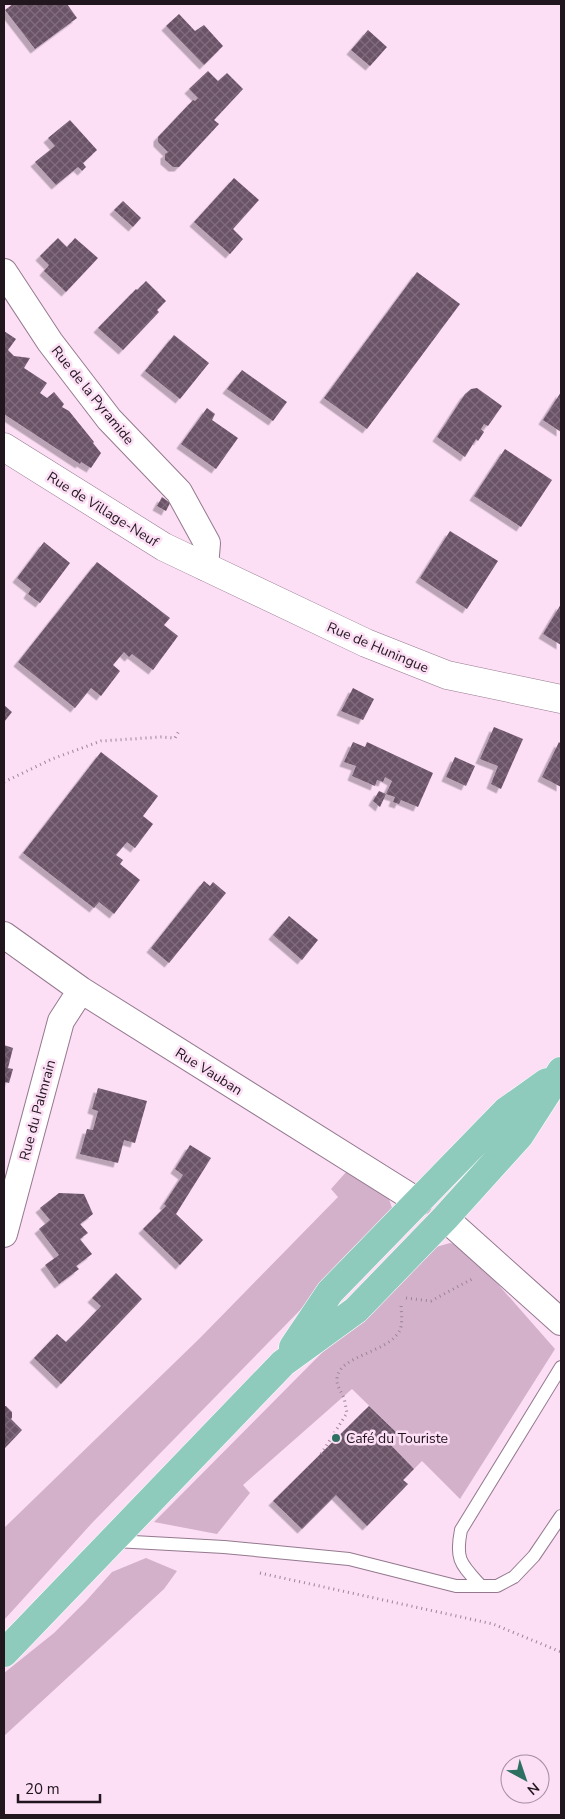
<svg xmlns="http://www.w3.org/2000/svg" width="565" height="1819" viewBox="0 0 565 1819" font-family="'Nunito Sans',sans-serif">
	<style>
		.green { fill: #d3b1cb }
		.building { fill: url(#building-cross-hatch); filter: url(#shadow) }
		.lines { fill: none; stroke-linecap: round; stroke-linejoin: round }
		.service-casing { stroke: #94798e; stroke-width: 14 }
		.minor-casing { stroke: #94798e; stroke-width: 28 }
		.tertiary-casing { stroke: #94798e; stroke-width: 29 }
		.primary-casing { stroke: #fff; stroke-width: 29 }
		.path { stroke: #9b8596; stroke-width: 3; stroke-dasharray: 1 4; stroke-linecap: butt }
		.service { stroke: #fff; stroke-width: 12 }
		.minor { stroke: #fff; stroke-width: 26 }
		.tertiary { stroke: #fff; stroke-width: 28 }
		.primary { stroke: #8ecbbd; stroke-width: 28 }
		.poi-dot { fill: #2d7061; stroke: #fcdef5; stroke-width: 2 }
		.labels { text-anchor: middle; stroke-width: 5; stroke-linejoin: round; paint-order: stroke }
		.street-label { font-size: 14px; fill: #21161e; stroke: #fcdef5 }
		.poi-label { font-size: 14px; fill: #21161e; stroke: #fcdef5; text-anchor: start }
	</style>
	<defs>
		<pattern id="building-cross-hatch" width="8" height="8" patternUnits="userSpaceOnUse" patternTransform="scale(1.25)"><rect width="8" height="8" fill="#6b5266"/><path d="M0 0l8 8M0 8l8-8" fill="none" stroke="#7f6c7c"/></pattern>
		<filter id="shadow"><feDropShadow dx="-4.5" dy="4.5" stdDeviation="0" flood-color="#0004"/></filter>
	</defs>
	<rect width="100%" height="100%" fill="#fcdef5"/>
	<path class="green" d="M347 1171 388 1196 394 1214 92 1523 4 1620V1528L200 1338 338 1197 331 1189Z
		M450 1243 463 1247 474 1257 555 1349 460 1499 422 1461 414 1469 388 1442 397 1433 352 1389 243 1485 250 1493 217 1534 154 1522 418 1256 436 1247Z
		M146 1558 177 1571 164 1589 4 1736V1673L54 1633 86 1601 112 1572Z"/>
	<path class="building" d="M13 4H67L77 18 35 49 5 10Z
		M179 14 195 31 204 25 223 46 204 65 166 26Z
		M368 30 387 47 370 66 351 50Z
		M208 71 218 81 227 73 243 89 214 120 219 124 179 167H173L165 160V154L168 152 158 142V137L193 100 195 101 198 98 189 89Z
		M70 120 97 150 83 163 86 167 82 171 78 167 56 185 35 162 55 146 48 138Z
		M234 178 259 200 233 229 243 239 230 254 194 222Z
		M123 201 141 218 133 227 114 210Z
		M58 238 67 247 75 238 98 258 66 292 44 271 49 265 40 256Z
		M417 272 460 304 367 429 324 398Z
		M146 281 166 301 157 310 159 312 123 350 98 328 136 289 137 290Z
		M4 331 16 339 8 350 14 356 30 358 24 368 47 383 40 393 47 398 54 392 64 404 62 407 69 411 94 442 93 443 101 453 91 468 81 462 80 464 4 414Z
		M174 335 209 363 180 399 145 371Z
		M242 370 287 402 273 421 227 389Z
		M477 388 502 406 488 426 484 424 481 429 484 432 478 441 476 439 465 457 437 437 465 394 471 389Z
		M561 392V432L543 420Z
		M207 408 215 414 212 420 238 438 216 469 181 444Z
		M505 449 552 480 521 527 474 496Z
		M162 497 170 503 166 511 157 506Z
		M450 531 498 561 467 609 420 578Z
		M44 542 70 563 40 603 28 594 31 589 17 578Z
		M97 562 170 618 164 625 178 636 153 670 132 654 129 657 124 652 113 665 120 671 101 696 91 688 75 708 18 662Z
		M561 604V645L543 634Z
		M353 688 374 699 363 720 341 711Z
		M4 705 12 712 4 722Z
		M494 727 523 739 501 789 491 784 498 766 480 759Z
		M353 742 365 747 367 742 433 773 418 807 401 800 399 804 393 802 395 797 386 794 380 807 373 801 379 791 386 794 392 781 385 777 383 782 377 780 375 786 352 776 356 766 344 762Z
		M559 742 561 744V787L542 777Z
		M101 752 158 796 143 816 153 824 135 848 127 842 116 855 123 860 120 864 140 880 114 914 99 902 94 908 23 853Z
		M455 757 475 766 466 786 446 777Z
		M204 881 210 886 213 882 226 893 169 963 151 948Z
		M289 916 318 940 302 960 273 935Z
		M4 1045 13 1048 8 1068 13 1069 9 1083 4 1082Z
		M98 1088 147 1101 135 1143 124 1140 118 1163 80 1154 87 1129 93 1130 98 1111 92 1109Z
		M190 1145 211 1158 176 1214 203 1240 180 1265 143 1229 166 1206 164 1204 183 1175 175 1169Z
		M59 1193 84 1194 93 1214 80 1224 88 1233 80 1239 92 1254 76 1266 79 1269 59 1284 45 1265 59 1255 39 1229 50 1220 40 1208Z
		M116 1273 142 1299 61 1384 34 1358 57 1334 66 1342 84 1324 101 1306 92 1298Z
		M4 1406H6L12 1412V1418L11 1419 22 1430 4 1449Z
		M369 1406 397 1433 388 1442 414 1469 403 1480 408 1484 367 1526 336 1495 302 1529 273 1501Z"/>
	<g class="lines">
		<defs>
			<path id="service" d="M115 1541 224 1547 349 1559 456 1586H497L514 1577 534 1556 561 1516
				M480 1585C461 1564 455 1560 461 1530L561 1367"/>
			<path id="minor" d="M4 272 50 342 109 419 179 492 207 543 205 567
				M4 935 81 990 419 1202
				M445 1218 561 1322
				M4 1234 61 1021 81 990"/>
			<path id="tertiary" d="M4 447 164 547 366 643 447 675 561 699"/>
			<path id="primary" d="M293 1347 330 1292 506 1111 547 1082
				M4 1653 283 1363 356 1310 445 1218 520 1135 561 1071"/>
		</defs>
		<use href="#service" class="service-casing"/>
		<use href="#minor" class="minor-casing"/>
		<use href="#tertiary" class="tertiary-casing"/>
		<use href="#primary" class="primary-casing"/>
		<path class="path" d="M4 782 52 759 101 741 161 737 175 738 180 729
			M406 1298 431 1301 472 1279
			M321 1454 347 1413C346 1408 345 1402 344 1398 341 1391 337 1387 337 1379 338 1355 389 1353 400 1330 403 1323 401 1310 401 1303
			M260 1573 493 1624 561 1652"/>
		<use href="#service" class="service"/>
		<use href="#minor" class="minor"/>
		<use href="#tertiary" class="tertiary"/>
		<use href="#primary" class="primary"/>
	</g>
	<circle class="poi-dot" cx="336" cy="1438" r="5"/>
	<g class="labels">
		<g class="street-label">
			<text transform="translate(93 395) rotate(51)" y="5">Rue de la Pyramide</text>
			<text transform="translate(103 509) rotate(32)" y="5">Rue de Village-Neuf</text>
			<text transform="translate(378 647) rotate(23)" y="5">Rue de Huningue</text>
			<text transform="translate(209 1071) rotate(32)" y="5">Rue Vauban</text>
			<text transform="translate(37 1110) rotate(-75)" y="5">Rue du Palmrain</text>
		</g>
		<g class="poi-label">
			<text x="346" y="1443">Café du Touriste</text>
		</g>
	</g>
	<rect width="565" height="1819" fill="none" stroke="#21161e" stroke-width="10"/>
	<g transform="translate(525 1779) rotate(140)"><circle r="24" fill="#fcdef5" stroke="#a48e9f"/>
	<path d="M0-4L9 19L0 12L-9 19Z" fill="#2d7061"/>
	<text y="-8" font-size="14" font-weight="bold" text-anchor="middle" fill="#21161e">N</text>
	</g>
	<path d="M18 1794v8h82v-8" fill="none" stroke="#21161e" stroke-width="2.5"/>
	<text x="25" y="1794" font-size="15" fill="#21161e" stroke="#fcdef5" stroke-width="4" paint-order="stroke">20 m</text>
</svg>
